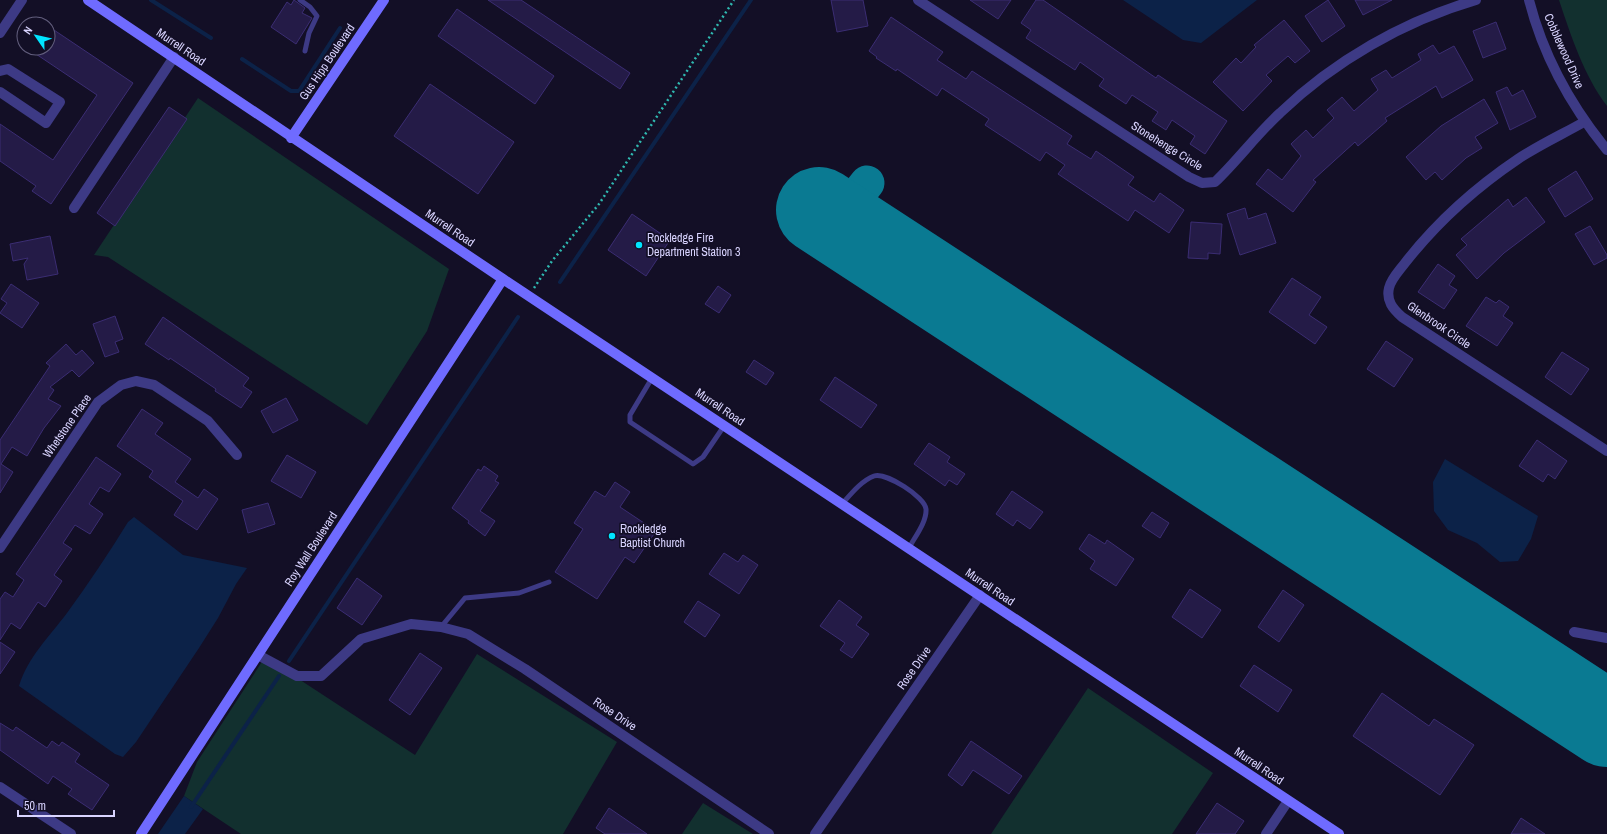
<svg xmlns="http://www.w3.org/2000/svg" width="1607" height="834" viewBox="0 0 1607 834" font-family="'Archivo Narrow',sans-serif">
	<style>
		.green { fill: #12302f }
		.water { fill: #0c2248 }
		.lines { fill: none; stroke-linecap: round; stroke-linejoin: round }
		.stream { stroke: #0c2248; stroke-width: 4 }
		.taxiway { stroke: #0a7a92; stroke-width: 35 }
		.runway { stroke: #0a7a92; stroke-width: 86 }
		.building { fill: #241b47; stroke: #3b2d73 }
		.path { stroke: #2fb8b0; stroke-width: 2.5; stroke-dasharray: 2 3; stroke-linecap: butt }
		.lane { stroke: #3d3a85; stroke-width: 5 }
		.street { stroke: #3d3a85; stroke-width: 10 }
		.secondary { stroke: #6f6bff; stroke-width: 10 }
		.poi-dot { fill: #00e5ff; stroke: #130f26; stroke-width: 1.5 }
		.labels { text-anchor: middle; stroke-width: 3.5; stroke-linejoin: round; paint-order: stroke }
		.street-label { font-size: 12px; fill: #d9d4ff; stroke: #130f26 }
		.poi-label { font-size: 12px; fill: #d9d4ff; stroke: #130f26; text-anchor: start }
	</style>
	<rect width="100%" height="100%" fill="#130f26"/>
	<path class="green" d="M1559 0H1607V106C1584 76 1571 36 1559 0Z
		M198 98 449 269 427 331 367 425 108 257 94 255Z
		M477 654 617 742 563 834H241L184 796 197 762 265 657 415 755Z
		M1088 688 1213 773 1172 834H991Z
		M703 803 753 834H682Z"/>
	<path class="water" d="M1123 0H1257L1201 43 1183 40Z
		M1445 459 1538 516 1531 539 1518 561 1500 562 1477 543 1448 530 1434 511 1433 482Z
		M134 517 183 555 247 568 236 584 218 618 199 648 136 742 123 757 115 754 19 686C28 657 49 637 67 613 88 584 109 553 128 522Z
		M184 796 203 809 185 834H158Z"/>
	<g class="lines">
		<path class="stream" d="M151 0 211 38
			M242 59 291 91H299L340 28
			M560 282 751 0
			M289 661 518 317
			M191 807 279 676"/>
		<path class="taxiway" d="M837 221 867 183"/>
		<path class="runway" d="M819 210 1607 724"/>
	</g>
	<path class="building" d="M294 0 305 8 302 13 312 18 296 44 271 27 287 2 291 5Z
		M488 0H521L630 73 620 89Z
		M831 0H863L868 26 837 32Z
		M970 0H1011L998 19Z
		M1036 0H1043L1156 78 1158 75 1227 121 1205 154 1190 144 1195 136 1172 120 1166 130 1152 121 1158 112 1132 95 1126 104 1099 86 1104 79 1080 62 1075 70 1026 38 1031 30 1021 23Z
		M1328 0 1345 26 1322 42 1305 16Z
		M1355 0H1392L1363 15Z
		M457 9 554 76 535 104 438 36Z
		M891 17 943 52 937 60 966 79 972 71 1072 136 1067 144 1091 159 1096 151 1134 177 1128 185 1154 202 1160 193 1184 210 1169 233 1135 210 1128 221 1058 174 1065 165 1046 152 1040 161 985 125 989 119 942 88 937 96 897 69 896 71 876 58 877 57 869 51Z
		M1284 20 1310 51 1295 63 1288 56 1266 75 1272 81 1243 111 1213 82 1236 58 1241 63 1256 47 1254 45Z
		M1496 22 1506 49 1483 58 1473 31Z
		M48 26 133 83 51 204 32 191 36 186 0 161V124L53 160 97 95 27 48H48Z
		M1433 45 1439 54 1454 46 1473 80 1442 98 1436 86 1385 118 1387 121 1358 146 1355 142 1313 180 1316 182 1293 212 1256 184 1268 169 1282 180 1301 156 1291 144 1306 130 1313 138 1334 118 1327 110 1342 97 1354 111 1378 90 1371 79 1386 70 1392 78 1421 60 1418 54Z
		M430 84 514 142 478 194 394 136Z
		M1507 87 1512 96 1523 90 1536 117 1510 130 1496 92Z
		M1484 99 1498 123 1475 137 1482 148 1466 158 1442 180 1435 172 1426 180 1406 157 1441 126Z
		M169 107 187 119 115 226 97 213Z
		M1576 171 1593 199 1565 217 1548 189Z
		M1526 197 1545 222 1504 253 1477 279 1456 255 1467 245 1461 239 1508 199 1513 207Z
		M1245 208 1248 219 1266 213 1276 243 1240 255 1227 214Z
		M632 214 670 240 646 276 608 250Z
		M1191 222 1222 224 1220 254 1208 253V259L1188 258Z
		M1590 226 1607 255V258L1594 265 1575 234Z
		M50 236 58 274 27 280 24 264 28 258 13 261 10 244Z
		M1438 264 1455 276 1449 285 1457 290 1444 309 1418 292Z
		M1292 278 1321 297 1309 315 1327 327 1315 344 1269 312Z
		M11 284 39 303 22 328 0 313 7 303 1 299Z
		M718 286 731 295 719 313 705 304Z
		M1486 297 1496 303 1499 300 1509 307 1503 316 1513 323 1497 346 1466 326Z
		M115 316 123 339 115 342 119 352 105 357 93 324Z
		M163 317 249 378 243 386 252 392 241 408 215 391 216 389 170 358 169 360 145 344Z
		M1386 341 1413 359 1394 387 1367 369Z
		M66 344 76 355 82 350 94 363 79 377 72 370 50 387 54 390 48 399 61 406 44 428 27 456 12 447 1 464 13 472 0 493V440L50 366 46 363Z
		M1562 352 1589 369 1571 395 1545 377Z
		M754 360 774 373 766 385 746 372Z
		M835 377 877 405 861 428 820 400Z
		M286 398 298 420 273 433 261 411Z
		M142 409 163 423 155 434 191 459 175 482 198 498 204 489 218 499 197 530 174 515 183 501 149 477 153 471 117 446Z
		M1537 440 1567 461 1555 479 1548 474 1543 482 1519 466Z
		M929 443 950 457 947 462 965 474 957 485 949 480 945 486 914 464Z
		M287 455 316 472 301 498 271 481Z
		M96 457 121 474 109 492 100 487 89 504 103 514 90 534 75 525 63 543 72 549 54 575 62 581 45 607 38 602 20 629 11 623 0 640V599L5 592 13 597 24 580 16 574Z
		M484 466 498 476 495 481 499 483 480 511 495 521 485 536 468 523 469 521 452 508 478 469 481 471Z
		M615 482 630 492 620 507 656 531 634 563 625 557 597 599 555 572 583 529 574 523 595 491 605 497Z
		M1012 491 1043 512 1030 529 1017 520 1013 526 996 514Z
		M268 503 275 524 248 533 242 510Z
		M1152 512 1169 523 1160 538 1142 526Z
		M1089 534 1105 544 1107 540 1134 559 1116 586 1090 569 1095 561 1079 549Z
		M724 553 738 562 743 555 758 565 739 594 709 574Z
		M357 578 382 596 362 625 337 608Z
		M1190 589 1221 610 1202 638 1172 617Z
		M1283 590 1304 605 1279 642 1258 627Z
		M839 600 862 617 856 625 869 634 852 658 840 650 845 643 820 626Z
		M698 601 720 615 705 637 684 622Z
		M0 642 15 652 0 674Z
		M420 653 442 668 410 715 389 700Z
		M1254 665 1292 690 1278 712 1240 686Z
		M1382 693 1429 726 1434 719 1474 745 1440 795 1353 736Z
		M0 723 13 731 16 727 47 748 52 741 59 746 62 742 80 754 75 762 109 785 92 810 68 794 72 789 53 776 48 784 0 750Z
		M971 741 1022 776 1009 794 973 770 962 786 948 775Z
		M1217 803 1244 821 1235 834H1196Z
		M609 808 647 834H605L596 828Z
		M1521 818 1545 834H1511Z"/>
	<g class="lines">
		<path class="path" d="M534 288 552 261 599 204 734 0"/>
		<path class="lane" d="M300 0 310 7 317 16 309 33 305 51
			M652 378 630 415V422L693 464 703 457 724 426
			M842 504C851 494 861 481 874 476 886 472 925 497 926 509 927 522 914 538 909 548
			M441 627 465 598 519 593 549 582"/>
		<path class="street" d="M918 0 1189 177 1202 183 1215 182C1238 160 1257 134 1280 113 1334 61 1404 21 1476 0
			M1529 0C1543 55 1571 106 1607 150
			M0 33 22 0
			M0 71 8 69 60 102 46 123 0 92
			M1584 122C1563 134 1539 145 1518 159 1475 188 1437 222 1405 263 1399 271 1391 279 1389 288 1386 301 1393 309 1402 317L1607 451
			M74 208 174 57
			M0 548 98 402 121 385 136 381 154 385 208 421 237 455
			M1574 632 1607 638
			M258 655 297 676H321L361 639 411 624 441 627 468 634 525 669 769 834
			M0 787 71 834
			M815 834 980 595
			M1266 834 1288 801"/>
		<path class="secondary" d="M88 0 503 279 1339 834
			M291 138 384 0
			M141 834 503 279"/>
	</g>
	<g class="poi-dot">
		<circle cx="639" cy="245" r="4"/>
		<circle cx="612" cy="536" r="4"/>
	</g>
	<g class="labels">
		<g class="street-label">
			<text transform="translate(181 47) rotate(34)" y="4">Murrell Road</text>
			<text transform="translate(1564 51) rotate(66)" y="4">Cobblewood Drive</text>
			<text transform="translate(327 62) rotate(-56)" y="4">Gus Hipp Boulevard</text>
			<text transform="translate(1167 146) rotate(32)" y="4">Stonehenge Circle</text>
			<text transform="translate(450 228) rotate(34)" y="4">Murrell Road</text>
			<text transform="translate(1439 325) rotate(34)" y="4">Glenbrook Circle</text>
			<text transform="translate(720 407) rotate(34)" y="4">Murrell Road</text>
			<text transform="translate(67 426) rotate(-55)" y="4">Whetstone Place</text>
			<text transform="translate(311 549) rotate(-57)" y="4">Roy Wall Boulevard</text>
			<text transform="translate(990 587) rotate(34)" y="4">Murrell Road</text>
			<text transform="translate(914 668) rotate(-55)" y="4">Rose Drive</text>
			<text transform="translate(615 714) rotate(34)" y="4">Rose Drive</text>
			<text transform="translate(1259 766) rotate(34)" y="4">Murrell Road</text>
		</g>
		<g class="poi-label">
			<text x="647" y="242">Rockledge Fire<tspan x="647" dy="14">Department Station 3</tspan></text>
			<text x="620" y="533">Rockledge<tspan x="620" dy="14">Baptist Church</tspan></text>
		</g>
	</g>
	<g transform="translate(36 36) rotate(304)"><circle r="19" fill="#130f26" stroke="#625e7d"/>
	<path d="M0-3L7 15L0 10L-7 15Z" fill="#00e5ff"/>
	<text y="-6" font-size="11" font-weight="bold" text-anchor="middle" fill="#d9d4ff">N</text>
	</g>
	<path d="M18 810v6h96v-6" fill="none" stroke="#d9d4ff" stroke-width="2"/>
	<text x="24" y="810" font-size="12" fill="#d9d4ff" stroke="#130f26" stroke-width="3" paint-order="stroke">50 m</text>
</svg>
